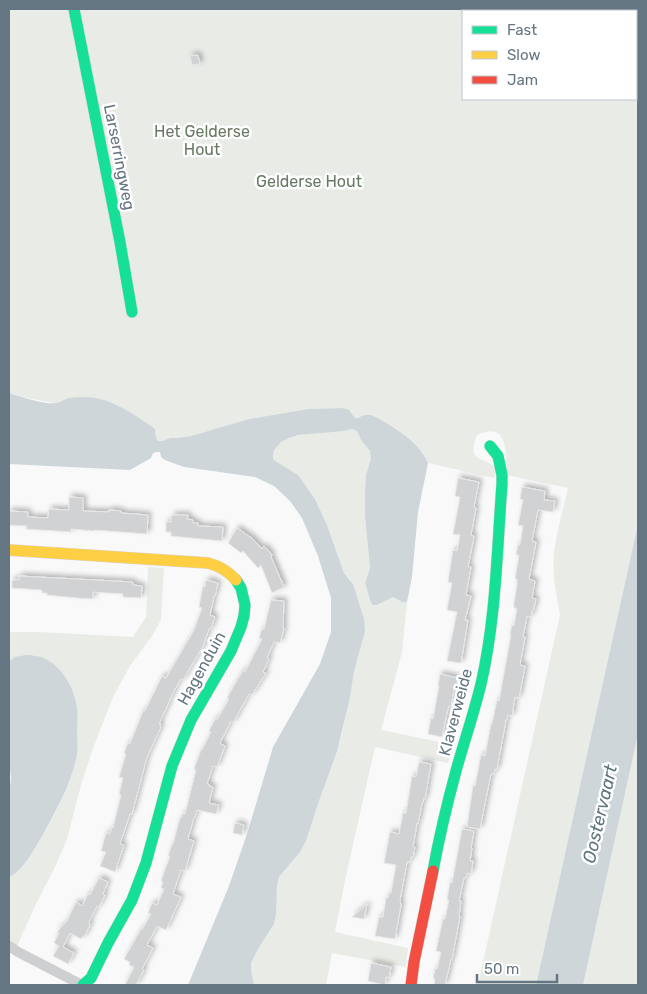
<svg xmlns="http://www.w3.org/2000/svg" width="647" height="994" viewBox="0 0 647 994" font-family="Rubik,sans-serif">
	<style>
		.green { fill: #e8ebe6; fill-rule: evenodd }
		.water { fill: #ced6d9 }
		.building { fill: #d0d2d3; stroke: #e8e8e8; filter: url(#shadow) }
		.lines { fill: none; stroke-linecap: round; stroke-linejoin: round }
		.fast-casing { stroke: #d5d6d7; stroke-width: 12 }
		.slow-casing { stroke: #d5d6d7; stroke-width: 12 }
		.jam-casing { stroke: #d5d6d7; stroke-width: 12 }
		.street { stroke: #cecfd0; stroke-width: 10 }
		.fast { stroke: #16e098; stroke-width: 11 }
		.slow { stroke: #ffcf43; stroke-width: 11 }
		.jam { stroke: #f24e42; stroke-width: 11 }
		.labels { text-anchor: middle; stroke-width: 5; stroke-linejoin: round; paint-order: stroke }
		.park-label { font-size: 16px; fill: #687a64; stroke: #fff }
		.street-label { font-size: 16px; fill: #657683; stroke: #fff }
		.water-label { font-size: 18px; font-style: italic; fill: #60757c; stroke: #fff }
	</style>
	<defs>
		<filter id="shadow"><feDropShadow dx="3" dy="-3" stdDeviation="2.5" flood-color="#0004"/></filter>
	</defs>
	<rect width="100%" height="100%" fill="#f9f9f9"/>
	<path class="green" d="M9 9H638V524L536 985H478L560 615C556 593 551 569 555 546 558 526 564 508 568 488L507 475C506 454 509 420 477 435 465 465 487 455 497 470L494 478 428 463C421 448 404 432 389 425 381 421 372 418 363 416L358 418H355L343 408 308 409 249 419 191 436 178 438H170L162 441H158L156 438V432L86 397 69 398 55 403 22 397 9 393ZM463 11H636V99H463Z
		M348 429 355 430 361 440 370 451 372 455 370 466 366 475 365 490V516L370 568 365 583 371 603 372 604 377 605 393 597 402 602H407L402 652 381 730 454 745 448 763 375 747 345 880 335 932 408 948 406 967 332 953 326 985H254L251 971V963L258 949 274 924 276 915 277 886 279 877 300 852 306 841 319 801 337 753 343 730 354 672 360 650 351 580 344 573 327 525 315 499 298 475 274 460C266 431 328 432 344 431Z
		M148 567 164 568 161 620 152 636 130 666 113 697 92 751 81 785 67 839 56 865 36 904 17 946 9 941V877L17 872 22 866 36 846 54 815 68 783 77 754V707L73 691 65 677 15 657 9 661V632H38L133 637 146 617Z
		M638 734V923L637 929H638V985H583Z"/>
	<path class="water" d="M9 393C18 396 46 405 55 403 60 403 64 399 69 398 74 397 80 397 85 397 110 397 135 415 155 429L156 438 158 441H162L170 438H178L191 436 249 419 308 409 343 408 349 410 355 418C361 419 360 415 366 415 371 414 377 418 381 420 399 430 419 443 428 463L418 512 412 577 407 602H402L393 597 377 605H373L371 603 365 583 370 568 365 516V490L366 475 371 459 370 451 361 440 357 432 355 430 352 429 344 431 298 435 289 438 281 442 274 450 273 457 274 460 298 475 315 499 327 525 344 573 353 584 364 619 365 631 354 672 349 702 337 752 319 801 306 841 300 852 279 877 277 886 276 915 274 924 258 949 251 963V971L254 985H188L229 886 248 831 273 747 320 664 331 632V598L318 556 302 518 290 501 274 486 255 477 184 467 165 460 161 457 160 452H156L153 453 151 458 130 470 9 464Z
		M638 524V734L583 985H536Z
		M26 655C31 655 36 656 41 657 61 664 75 688 77 708 78 716 77 724 77 731 77 739 78 747 77 754 72 782 56 811 42 836 35 848 22 872 9 877V795L11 778 9 759V661L15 657Z"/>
	<path class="building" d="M198 55 200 64 192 65 190 56Z
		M458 478 479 482 474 507 476 508 471 535 474 536 468 567H471L466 595 471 596 465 620H468L461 663 447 661 457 612 447 610 452 583 448 582 453 550 457 551 460 535 453 534 460 497 455 496Z
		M522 487 545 491 544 500 555 501 553 512 538 510 532 541 536 542 529 579 535 581 532 598 536 599 533 611H532L531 617 527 616 523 637H525L520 665 525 666 519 698 515 697 512 716 508 715 507 720H506L497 769H495L494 774H491L480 829 467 827 473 786H475L481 755 485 756 491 724H492L497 700 499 701 511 635H510L512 625 514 626 517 608H514V603L517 585V579H515L519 555H516L518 545H520L523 526 518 525 523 500 520 499Z
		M69 497 83 498V511L109 512V510L121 511V513L148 515 147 534 95 530 94 531 71 529V532L26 529 27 526 9 525V511L28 512V517L48 518 49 509 69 510Z
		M172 515H188L187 519 193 520V523H198V526L223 527 222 541 171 536V532H166V522H171Z
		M237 528 253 539 262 549 264 546 272 555 271 557 284 587 272 593 261 565 258 568 243 551 241 553 228 543Z
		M19 576 133 582V585L142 586 141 598 123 597V594L93 592V599L77 598 47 595V593H42V590L12 588V580H19Z
		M206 580 218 583 215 596H214L210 615 215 617 211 629H209L203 646 183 680 181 679 175 689 159 724H161L160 726 161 727 147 757 132 814H130L120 844 124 845 115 872 100 866 106 852 101 851 106 833 110 834 112 827 113 828 121 795 119 794 123 778 119 777 126 754 124 753 128 743 130 744 143 711H145L162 676 166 678 194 630 202 608 199 607 203 586 205 587Z
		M271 600 284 601 283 628H284L280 643 274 642 267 658 269 659 263 672 266 673 252 695 249 694 233 723 231 721 220 743 225 746 217 767 213 766 207 784H209V786L213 787 209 803 219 805 216 814 197 810 195 817H194L188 839 194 841 185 871 181 870 173 894 181 897 166 930 157 926 147 945 153 948 142 969 144 970 136 985H125L134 967 129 965 130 962 124 959 141 929 142 930 151 914 148 913 152 903 157 905 164 889 161 888 163 882 161 881 170 856H168L172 844H173L180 818H181L183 813 185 814 196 770 194 769 201 750H202L211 732 209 731 215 719 217 720 229 699 227 698 239 677 243 671 245 672 262 639 259 638 262 629H264Z
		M440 674 458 678 456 689H454L451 706H449L447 713 442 737 428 734 431 718 433 719 434 714 439 686H438Z
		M419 762 431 764 425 799 424 798 423 803H422L418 824 417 823 413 847H415L413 857H411L410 862H407L400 900 401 905 395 939 375 936 379 917H383L386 898H388L389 893H391L396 865 384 863 390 832 399 834 403 813H406L412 776 416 777Z
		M235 823 244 825 242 835 233 833Z
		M462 829 474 831 471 848H472L470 861H473L471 874 467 873 466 878H464L459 901H461L459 916H460L452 959H451L445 985H434L435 979 433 978 435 969H437L441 952 436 951 443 919H445L449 900H447L450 882 452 883Z
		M99 878 108 882 103 894 105 895 99 907 97 906 89 922 90 923 89 925H90L84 937H82L81 939 70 933 63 947 74 953 68 964 53 956 59 946 54 943 59 933 57 932 67 921 76 902 82 906 88 894 90 895Z
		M367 904 364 919 352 917Z
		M371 963 391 967 389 978 386 977 385 985 368 981Z"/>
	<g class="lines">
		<defs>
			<path id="fast" d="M74 9 120 242 132 312
				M433 871C439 838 447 804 456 771 464 742 474 713 481 684 496 619 497 550 502 484V475L498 456 490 446
				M83 985 91 978 108 943 132 900 146 863 172 766 191 720 231 651 241 627 244 616 245 605 241 588 236 580"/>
			<path id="slow" d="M9 550 208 563C220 566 228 571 236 580"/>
			<path id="jam" d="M411 985 414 962 433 871"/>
		</defs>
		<use href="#fast" class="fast-casing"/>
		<use href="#slow" class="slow-casing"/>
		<use href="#jam" class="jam-casing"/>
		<path class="street" d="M9 946 18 952 82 985"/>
		<use href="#fast" class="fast"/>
		<use href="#slow" class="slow"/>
		<use href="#jam" class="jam"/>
	</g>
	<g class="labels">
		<g class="park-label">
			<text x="202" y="137">Het Gelderse<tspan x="202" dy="18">Hout</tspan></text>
			<text x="309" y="187">Gelderse Hout</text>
		</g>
		<g class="street-label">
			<text transform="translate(120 157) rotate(79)" y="6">Larserringweg</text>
			<text transform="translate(201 668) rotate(-61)" y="6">Hagenduin</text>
			<text transform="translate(455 712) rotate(-75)" y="6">Klaverweide</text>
		</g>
		<g class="water-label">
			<text transform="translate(600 814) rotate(-77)" y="6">Oostervaart</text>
		</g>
	</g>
	<rect width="647" height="994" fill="none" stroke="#657683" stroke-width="20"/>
	<rect x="462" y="10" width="175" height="90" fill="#ffffff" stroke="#c1c8cd"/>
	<rect x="472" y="26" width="25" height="8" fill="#16e098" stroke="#c1c8cd"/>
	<text x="507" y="35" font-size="15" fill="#657683">Fast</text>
	<rect x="472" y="51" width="25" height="8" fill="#ffcf43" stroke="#c1c8cd"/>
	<text x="507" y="60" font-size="15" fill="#657683">Slow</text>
	<rect x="472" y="76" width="25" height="8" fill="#f24e42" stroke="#c1c8cd"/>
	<text x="507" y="85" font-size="15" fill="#657683">Jam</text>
	<path d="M477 974v8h80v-8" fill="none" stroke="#657683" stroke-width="2.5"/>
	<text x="484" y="974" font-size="15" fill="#657683" stroke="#ffffff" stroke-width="4" paint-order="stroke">50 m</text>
</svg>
